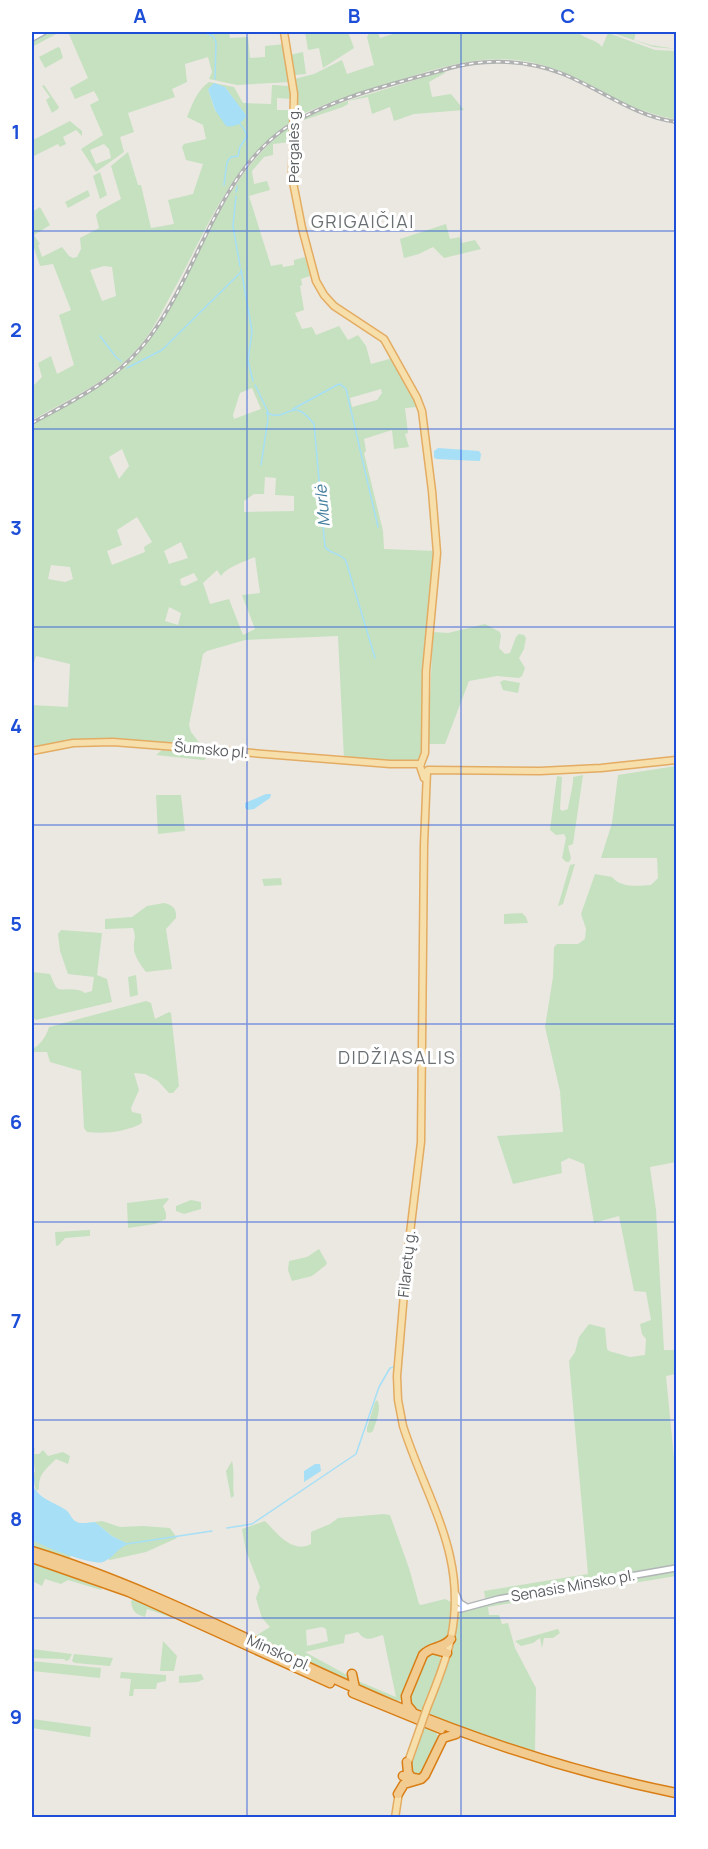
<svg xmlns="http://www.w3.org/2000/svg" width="708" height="1849" viewBox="0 0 708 1849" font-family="Manrope,sans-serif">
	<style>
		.green { fill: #c5e1c0; fill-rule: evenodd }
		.water { fill: #a6dff6 }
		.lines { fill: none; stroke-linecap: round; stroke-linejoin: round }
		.stream { stroke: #a6dff6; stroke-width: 1.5 }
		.secondary-casing { stroke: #b1b5b8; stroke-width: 8 }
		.primary-casing { stroke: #e3ac62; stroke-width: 9 }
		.highway-casing { stroke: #d87e15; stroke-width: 11 }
		.secondary { stroke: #fff; stroke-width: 5 }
		.primary { stroke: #f7dfab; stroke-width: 6 }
		.highway { stroke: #f2cb91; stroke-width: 8 }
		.rail-casing { stroke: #b0b1b1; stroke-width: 4 }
		.rail { stroke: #fff; stroke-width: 1.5; stroke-dasharray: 4.5; stroke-linecap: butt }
		.primary-bridge-casing { stroke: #e3ac62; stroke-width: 9; stroke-linecap: butt }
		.primary-bridge { stroke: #f7dfab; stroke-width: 6 }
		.grid { fill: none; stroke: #1d4ed8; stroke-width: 1.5; stroke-opacity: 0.55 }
		.labels { text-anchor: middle; stroke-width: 6; stroke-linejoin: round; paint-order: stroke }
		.street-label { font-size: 15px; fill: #5a5e61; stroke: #fff }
		.water-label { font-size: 16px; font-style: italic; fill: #437d9e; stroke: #fff }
		.quarter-label { font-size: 18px; letter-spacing: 1.5px; fill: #6b7073; stroke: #fff }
		.neatline { fill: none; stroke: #1d4ed8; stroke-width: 2 }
		.grid-label { font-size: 20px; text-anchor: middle; font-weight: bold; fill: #1d4ed8 }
	</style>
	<rect width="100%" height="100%" fill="#ebe8e1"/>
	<path class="green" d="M45 32H60L32 47V39Z
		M68 32H229L230 38 248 37 250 58 265 57V46L285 44 290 82 237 85 209 79 212 72 208 57 185 64 187 82 172 89 175 97 128 113 134 132 120 137 124 152 96 172 81 149 103 135 90 105 99 100 94 91 75 99 70 88 88 78ZM104 144 109 149 111 158 96 164 90 150Z
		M305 32H348L354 48 323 68 319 48 308 50Z
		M370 32H378L380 38 399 32H578C584 39 596 39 602 47L608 33 655 50 676 51V120C657 115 638 110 620 101 598 90 578 77 554 69 496 47 441 67 385 85 354 95 323 103 295 118L294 79 314 74 342 60 347 74 374 65 367 37Z
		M610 32H636L634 40 651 45 676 49 654 47Z
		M58 47 60 48 63 58 45 68 39 57Z
		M303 52 306 74 295 75 290 55Z
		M444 71 445 73 429 82 432 97 451 94 464 110 414 114 394 121 390 107 372 114 368 97 348 101V104L343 107 295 123 331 106Z
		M209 82 234 87 243 103 271 104 272 85 290 86 292 99 277 98V110H292V121C231 161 205 234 171 295 162 311 154 328 143 342 114 379 72 398 32 420V387L42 377 38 363 51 356 57 374 74 365 59 315 71 310 53 264 40 266 32 242V212L40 207 50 225 34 235 40 244 38 245 42 257 62 247 69 256 73 258 77 257 81 249 80 238 99 228 96 215 99 211 121 199 111 166 128 152 138 185H141L151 228 174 224 168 200 193 194 203 164 186 160 182 147 184 144 206 139 203 125 187 117C192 105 197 90 209 82ZM225 87 243 112 215 111 208 89ZM104 266 112 267 116 296 102 301 90 270Z
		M44 85 59 107 58 109 52 113 46 100 50 97 42 86Z
		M70 121 82 131V136L76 130 63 137 66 144 60 147 58 144 32 157V138L33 140Z
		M291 125V142L273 144V155L264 157 252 171 254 184 267 181 270 190 249 196 271 266 282 264 283 267 294 265V260L305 257 310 276 301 279 302 285 300 286 304 310 295 313 302 329 312 327 316 335 339 326 348 340 358 335 366 346 371 364 393 358 416 399 418 407 405 408 408 433 405 434 409 447 394 449 392 430 364 439 366 451 364 453 383 531 384 549 435 551 422 757 418 764 344 759 338 636 245 640 207 651 203 654 189 725 191 732 201 745 199 747 108 740 32 749V701V705L68 707 70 664 36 656 32 670V424C71 402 115 383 144 347 157 331 167 311 177 293 210 231 234 168 291 125ZM252 388 261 409 234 419 233 415 240 393ZM381 389 382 393 377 400 352 407 350 398ZM122 449 129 466 119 479 109 457ZM265 477 276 478 275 495 294 496V511L244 512V501L254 494H264ZM137 517 152 542 144 547 145 552 112 565 107 551 122 545 117 530ZM181 542 188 558 169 564 164 551ZM255 557 260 593 242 595 255 629 243 635 229 599 210 604 203 583 217 570 221 576C228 566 244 562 255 557ZM51 565 70 567 73 579 65 582 48 579ZM194 573 198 580 185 586 181 585 180 579ZM169 607 181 613 178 625 165 621Z
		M100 172 107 195 100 199 93 176Z
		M88 190 90 196 68 208 65 202Z
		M446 224 450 239 460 237 462 243 475 240 481 249 444 258 433 247 419 254 404 258 400 239Z
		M485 624 500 632 501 636 499 648 505 654 510 653 516 637 519 634 524 635 526 638 524 649 519 658 525 668 522 676 519 678 497 676 469 681 445 744H430L428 741 433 632 448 633Z
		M504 680 520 683 518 693 503 690 500 682Z
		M162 750 201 754 206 759 203 760 156 755Z
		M676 766V1162L650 1167 656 1210 664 1350H676V1374L666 1376 676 1478V1576L488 1607 489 1615H499L502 1624 508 1623 515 1648 536 1688 535 1754 428 1716 449 1656 459 1614 464 1610 486 1603 484 1591 588 1574 569 1361 575 1352 579 1337 589 1324 605 1328 607 1349 609 1351 630 1357 645 1355 646 1339 642 1334 640 1324 651 1320 646 1292 634 1291 619 1216 594 1223 584 1164 569 1158 561 1162 562 1173 513 1184 497 1136 563 1132 560 1091 545 1027 553 977 554 947 557 944H578L585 939 586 929 581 914 595 874 612 877C621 888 638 886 651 885L658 878 657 858H601L612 823 618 775Z
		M583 775 573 844 568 846 571 858 569 862H566L562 858 566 838 564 834 556 835 550 830 557 776 562 777 560 809 562 811 568 809C569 800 574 784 573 777Z
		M156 795H181L185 831 158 834Z
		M575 864 563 904 558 906 570 865Z
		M281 878 282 885 264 886 262 879Z
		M164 903C173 905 177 909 176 918L166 929 172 969 146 972C142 967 134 956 134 949 133 939 137 940 133 928L105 929V919L132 917 147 906Z
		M522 913 526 917 528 923 504 924V914Z
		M61 930 102 933 97 975 107 979 112 1002 36 1020 32 1017V972L50 974C52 978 54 985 57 988 62 992 75 986 85 993L92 991 94 977 68 974 60 951 58 934Z
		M136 975 138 995 130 997 128 977Z
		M146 1001 151 1003 155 1019 169 1012 171 1013 179 1086 173 1093H169L158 1081 145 1074 134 1073 139 1090 131 1108 132 1112 141 1114 142 1123C126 1132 105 1134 87 1132L84 1128 81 1071 50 1062 47 1052H33L32 1049C40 1046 47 1035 49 1027Z
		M167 1198 169 1199 163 1206 166 1213V1219L155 1224 128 1228 127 1203Z
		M191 1200 201 1202V1209L184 1214 176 1211V1206Z
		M90 1230V1236L65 1238 59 1245 56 1246 55 1232Z
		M319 1249 327 1263 326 1265 312 1276 292 1281 288 1270 289 1261 307 1257Z
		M377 1400C382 1408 376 1422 373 1431L370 1433 367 1432V1428L375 1402Z
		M35 1448 34 1454H39L43 1450 48 1456 63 1452 70 1456 68 1464 56 1459C46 1469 38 1474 39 1489L36 1491 33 1476 35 1471 32 1450Z
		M232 1461C235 1472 232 1483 234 1496L231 1498 226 1471Z
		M384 1514 390 1515 409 1568 419 1604 421 1605 445 1599 453 1603 448 1641 427 1648 402 1700 394 1702 255 1640 257 1635 270 1627 262 1618 256 1598 260 1587 246 1551 242 1529 265 1521C277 1533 292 1554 311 1544V1532L330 1524 338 1518ZM322 1627 326 1629 328 1641 307 1646 306 1630ZM358 1632C367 1643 371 1638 383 1635L396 1697 358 1681 305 1652 344 1643 345 1635Z
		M102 1521 120 1527 143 1526 170 1528 177 1538 146 1552 110 1560 108 1559 119 1548 126 1545 125 1543 112 1536 95 1522Z
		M32 1540 71 1555 69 1561 32 1549Z
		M32 1561 69 1574 102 1589 101 1590 68 1580 61 1584 45 1579 42 1586 32 1581Z
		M134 1599 176 1617V1619L147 1609 145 1617C135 1614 132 1611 131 1601Z
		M558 1629 560 1633 553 1638H544L542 1648 540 1638 533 1643 521 1646 515 1641Z
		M163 1641 177 1656 174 1671H160Z
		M32 1649 72 1654 69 1660 66 1661 64 1659 32 1658Z
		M429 1651 440 1655 441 1664 422 1714 412 1710 407 1703Z
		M74 1654 113 1658 110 1666 75 1663 72 1661Z
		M32 1661 101 1668 100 1678 32 1671Z
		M121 1672 166 1675V1681L157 1683 156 1689H134L133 1696H129L131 1679 120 1678Z
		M201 1674 204 1679 198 1682 179 1683V1676Z
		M32 1719 91 1727 90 1737 32 1728Z
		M423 1725 436 1731 439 1740 423 1776H412L409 1765Z"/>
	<path class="water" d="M214 83 225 87 246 115C244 123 234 128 226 126L215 110 208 89Z
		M438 448 479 451 481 454 480 461 436 459 434 457V451Z
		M266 794H271L270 798 254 809 248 810 245 808V803Z
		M315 1464H320L321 1471 304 1482V1471Z
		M32 1476 35 1479 34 1488C42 1500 54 1502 66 1510 70 1513 71 1518 75 1521 81 1525 89 1522 95 1522L112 1536 126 1543V1545C117 1549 113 1558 103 1562 93 1566 42 1546 32 1540Z"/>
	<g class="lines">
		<path class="stream" d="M203 32 213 36 216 42 215 79
			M224 185 227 162 231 157 238 156 240 147 247 136 244 129 239 123
			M237 186V187
			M236 192 237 188
			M236 196 233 226 240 266
			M241 269 252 331 248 361 253 381
			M100 336 116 357
			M117 358 121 361
			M127 368 162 350 241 272
			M255 385 269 414C290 421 291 395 314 424L325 547C330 554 341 553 346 561L375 658
			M293 409 337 385 340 384 346 389 378 527
			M261 465 268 419 267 412
			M227 1528 252 1524 356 1454 379 1387 390 1368 394 1367
			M126 1544 212 1531"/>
		<defs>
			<path id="secondary" d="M32 38 43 32
				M456 1594 460 1603 465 1606
				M455 1609H461L498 1599 676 1568"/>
			<path id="primary" d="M284 32 294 94 292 177 302 228 316 281 324 295 334 306 384 339 417 398 422 411 432 491 437 553 426 671 425 753 420 766 424 778
				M32 751 73 743 113 742 390 764H421
				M428 770 540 771 601 768 676 760
				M427 771 424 845 421 1142 407 1258 397 1376 398 1400 403 1426C427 1501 468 1556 451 1638 446 1662 436 1685 427 1708
				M407 1765 419 1731
				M395 1818 399 1792"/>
			<path id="highway" d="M32 1551C156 1589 271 1653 391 1704 484 1743 577 1773 676 1793
				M32 1558 129 1592 330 1683
				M432 1649 447 1653
				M352 1674 355 1688
				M353 1693 441 1729
				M412 1711 407 1705 406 1696 423 1655C430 1646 443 1649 451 1639
				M407 1762 408 1773 411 1777
				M403 1776 419 1779
				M398 1794 404 1784 421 1779 425 1775 443 1738 456 1734"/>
		</defs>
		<use href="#secondary" class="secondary-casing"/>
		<use href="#primary" class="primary-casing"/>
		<use href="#highway" class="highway-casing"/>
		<use href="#secondary" class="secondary"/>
		<use href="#primary" class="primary"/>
		<use href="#highway" class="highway"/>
		<defs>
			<path id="rail" d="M32 423C70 402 111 383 140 349 196 284 211 185 280 132 323 99 398 83 450 68 487 58 527 60 563 74 602 90 634 116 676 122"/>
		</defs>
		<use href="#rail" class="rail-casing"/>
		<use href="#rail" class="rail"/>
		<defs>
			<path id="primary-bridge" d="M419 1731 427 1708"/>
		</defs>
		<use href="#primary-bridge" class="primary-bridge-casing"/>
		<use href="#primary-bridge" class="primary-bridge"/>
	</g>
	<path class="grid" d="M247 32V1818M461 32V1818M32 231H676M32 429H676M32 627H676M32 825H676M32 1024H676M32 1222H676M32 1420H676M32 1618H676"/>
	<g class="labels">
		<g class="street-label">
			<text transform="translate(294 145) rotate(-90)" y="5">Pergalės g.</text>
			<text transform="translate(211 750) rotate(5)" y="5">Šumsko pl.</text>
			<text transform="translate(407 1264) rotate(-84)" y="5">Filaretų g.</text>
			<text transform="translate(573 1586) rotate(-10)" y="5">Senasis Minsko pl.</text>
			<text transform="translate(279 1653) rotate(24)" y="5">Minsko pl.</text>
		</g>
		<g class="water-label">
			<text transform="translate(322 506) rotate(-95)" y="6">Murlė</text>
		</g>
		<g class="quarter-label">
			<text x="363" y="228">GRIGAIČIAI</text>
			<text x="397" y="1064">DIDŽIASALIS</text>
		</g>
	</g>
	<rect width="708" height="1849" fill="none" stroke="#ffffff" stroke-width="66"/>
	<rect x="33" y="33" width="642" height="1783" class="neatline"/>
	<g class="grid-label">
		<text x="140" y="23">A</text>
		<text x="354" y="23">B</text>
		<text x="568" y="23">C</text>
		<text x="16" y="139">1</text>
		<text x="16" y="337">2</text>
		<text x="16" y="535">3</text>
		<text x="16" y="733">4</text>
		<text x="16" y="931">5</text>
		<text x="16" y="1129">6</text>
		<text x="16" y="1328">7</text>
		<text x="16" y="1526">8</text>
		<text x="16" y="1724">9</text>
	</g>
</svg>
